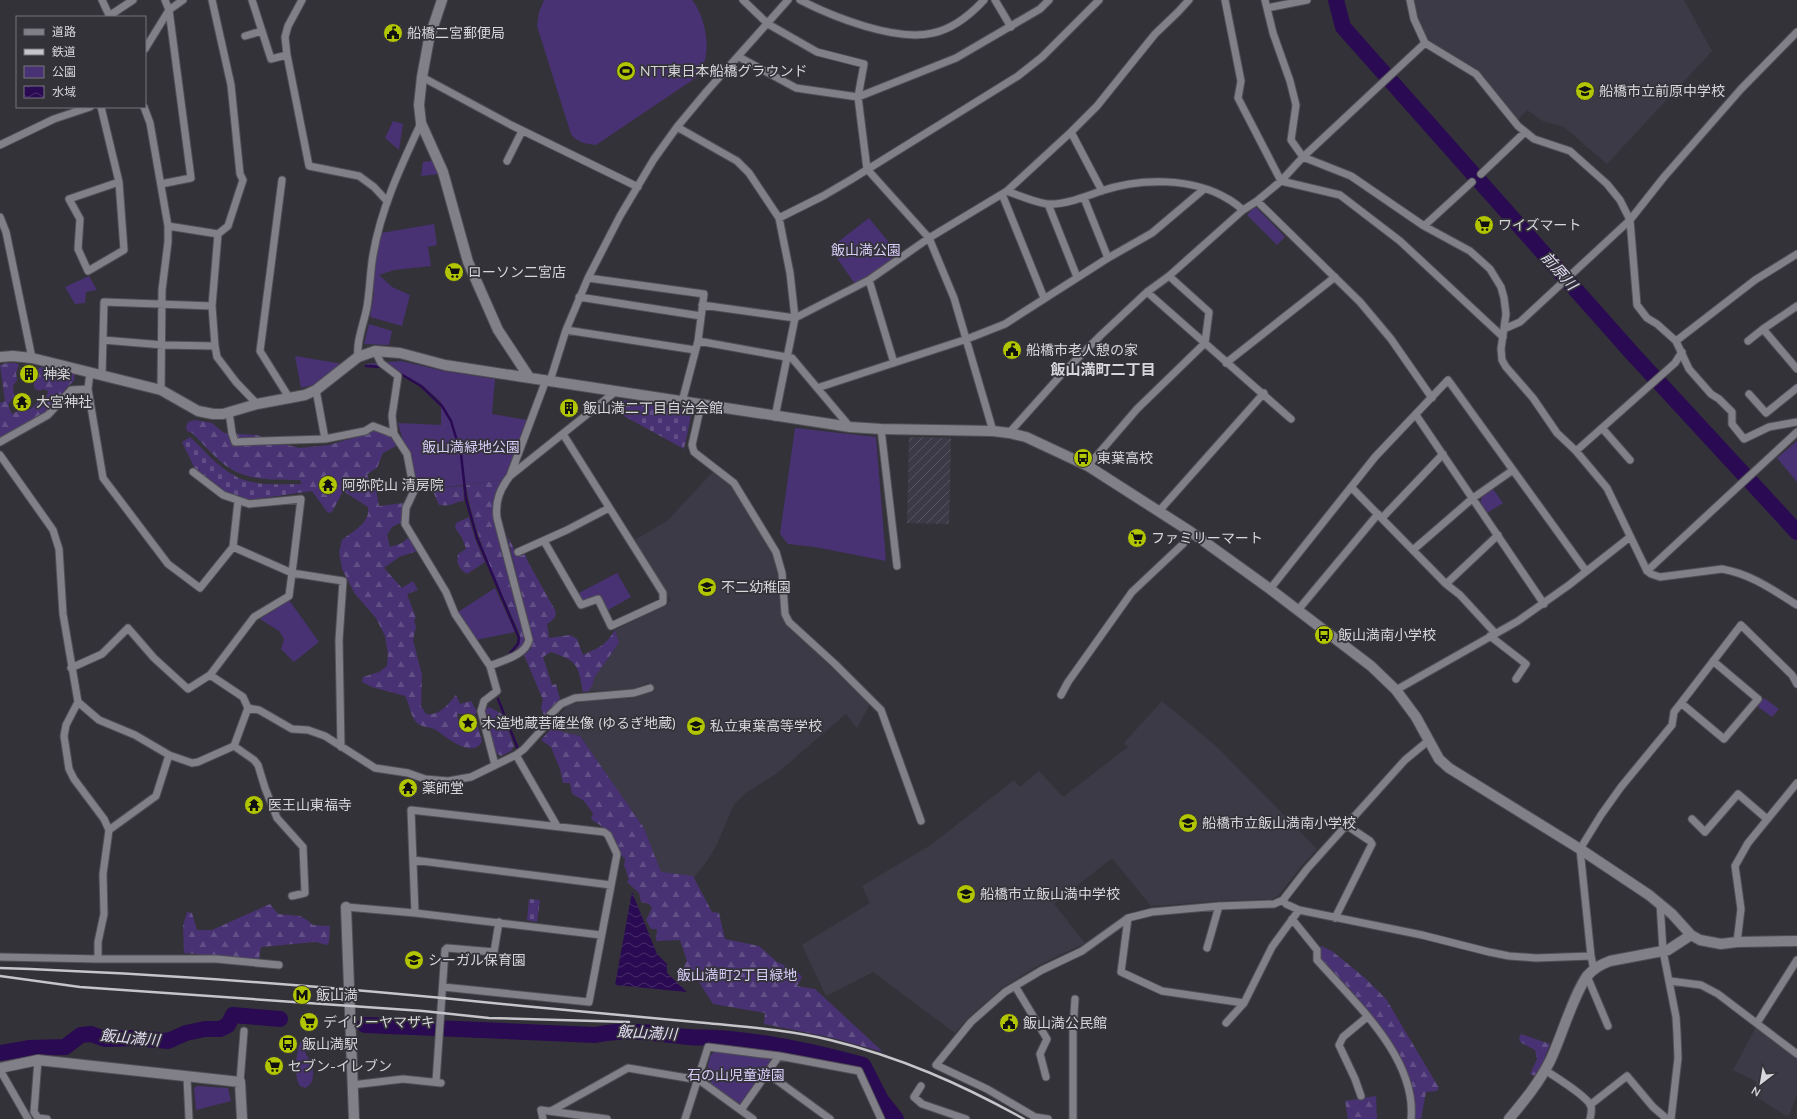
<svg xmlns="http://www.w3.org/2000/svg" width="1797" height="1119" viewBox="0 0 1797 1119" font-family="Mulish,'Noto Sans JP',sans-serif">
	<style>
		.built { fill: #3d3a47 }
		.industrial { fill: url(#industrial-furrows) }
		.green { fill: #483273 }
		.forest { fill: url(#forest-firs) }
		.cemetery { fill: url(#cemetery-stones) }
		.water { fill: url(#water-waves) }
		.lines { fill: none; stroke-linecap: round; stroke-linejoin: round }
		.stream { stroke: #2a0a52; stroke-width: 2.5 }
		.river { stroke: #2a0a52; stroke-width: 16 }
		.street-casing { stroke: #504f55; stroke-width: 9 }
		.secondary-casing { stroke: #504f55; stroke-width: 12 }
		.street { stroke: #817f88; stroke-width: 7 }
		.secondary { stroke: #817f88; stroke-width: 10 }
		.rail { stroke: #c6c5ca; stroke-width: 2.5 }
		.labels { text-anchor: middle; stroke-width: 3.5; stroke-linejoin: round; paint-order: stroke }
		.poi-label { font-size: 14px; fill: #d7d6db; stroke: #343239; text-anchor: start }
		.park-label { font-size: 14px; fill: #d8cdf8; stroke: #343239 }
		.water-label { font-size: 15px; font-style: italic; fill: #e2ddf3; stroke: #343239 }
		.neighbourhood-label { font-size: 15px; font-weight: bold; fill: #d7d6db; stroke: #343239 }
	</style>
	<defs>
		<pattern id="industrial-furrows" width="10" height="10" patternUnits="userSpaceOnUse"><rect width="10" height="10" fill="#3d3a47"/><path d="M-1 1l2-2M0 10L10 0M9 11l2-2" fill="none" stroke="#585661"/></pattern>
		<pattern id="forest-firs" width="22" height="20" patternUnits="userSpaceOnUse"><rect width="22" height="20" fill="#483273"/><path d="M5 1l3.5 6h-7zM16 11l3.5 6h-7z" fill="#624f86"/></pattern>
		<pattern id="cemetery-stones" width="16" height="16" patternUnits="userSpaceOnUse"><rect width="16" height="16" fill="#483273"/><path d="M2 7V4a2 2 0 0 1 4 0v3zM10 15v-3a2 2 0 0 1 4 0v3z" fill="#624f86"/></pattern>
		<pattern id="water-waves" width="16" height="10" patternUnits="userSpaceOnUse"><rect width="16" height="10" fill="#2a0a52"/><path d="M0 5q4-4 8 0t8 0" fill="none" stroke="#482d6a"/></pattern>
	</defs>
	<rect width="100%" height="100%" fill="#343239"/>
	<path class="built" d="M1414 0H1684L1712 51 1607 164 1564 127 1543 121 1527 110 1518 120 1479 71 1428 41 1417 20Z
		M714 471 733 485 777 559 780 573 778 574 782 617 788 626 870 704 857 728 846 714 776 774 747 792 734 804 717 844 707 861 694 877 661 873 644 828 580 736 562 732 559 723 555 720 567 706 585 701 635 698 649 692V682L633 689 589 691 593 684 594 678 619 643 615 630 671 601 633 541 667 521Z
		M1162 701 1218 748 1317 849 1303 864 1278 896 1272 899 1219 901 1151 906 1112 858 1054 904 1085 943 1039 965 1002 988 968 1018 955 1033 873 972 826 996 802 945 870 903 862 886 931 845 1014 780 1020 787 1039 771 1063 797 1128 747 1124 743Z
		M1756 1027 1797 1058V1095L1788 1117 1750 1093 1757 1082 1733 1070Z"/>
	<path class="industrial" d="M909 437 951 438 949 524 907 523Z"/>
	<path class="green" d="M544 0H692C705 16 711 47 703 66 702 70 699 73 697 77L596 145C586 144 577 142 571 134L537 26 539 12Z
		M393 121 403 124 399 150 385 138Z
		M432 161 440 174 421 176 423 162Z
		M1255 206 1285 237 1277 245 1247 215Z
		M869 218 899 255 855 284 830 248Z
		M434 224 437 245 428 247 431 266 394 270 379 275 392 287 410 295 402 326 370 317 374 293 372 272 381 233Z
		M89 276 97 290 86 292 85 303 75 304 65 287Z
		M369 324 392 331 389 345 364 344Z
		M295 356 343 364 320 383 301 388Z
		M401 361 444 371 495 379 492 414 527 420 507 476 502 480 418 491 410 451 403 441 398 423 441 425V402L422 385 390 367 364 364Z
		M795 428 876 437 886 561 815 547 788 544 780 534Z
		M1797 441V482L1777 458Z
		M1493 489 1503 503 1487 513 1480 504 1482 497Z
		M617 573 631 597 608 610 601 596 582 601 577 594Z
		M495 588 515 632 476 640 458 612Z
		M289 600 319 642 294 662 281 649 284 639 279 631 260 619Z
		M1764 698 1779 709 1772 717 1757 706Z
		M308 1037C304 1048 303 1056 314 1062 311 1073 317 1082 305 1088L300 1086C293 1077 296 1046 303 1038Z
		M715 1051 770 1058 772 1062 742 1104 738 1103 705 1080 710 1056Z
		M197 1086 228 1088 231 1101 196 1110 194 1088Z"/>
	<path class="forest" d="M7 363H16L19 365 16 373 17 380 13 386 14 397 8 404 12 414 22 409 26 411C33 409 32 407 37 403 43 399 47 400 48 391L43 389 40 391 35 389C32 382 35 372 40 367L75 374 74 381 67 387 47 413 0 439V403L5 401 0 365Z
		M195 420 212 423 224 433 257 435 278 443 300 448 329 445 360 436 372 428 392 436 400 444 383 453 377 468 367 474 372 490 376 489 379 506 404 503 402 522 392 527 387 535 390 547 402 543 409 537 417 551 399 557 384 568 402 588 413 581 418 590 407 594 416 618 414 620 416 627 413 640 422 675 421 706 426 714C440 716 447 705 456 695L460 704 471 701 477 712 474 715C468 716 463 713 457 714L458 720H463L467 727 475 724 478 727 482 741C473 760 446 737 436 730 429 726 419 728 414 719 410 712 409 703 405 696L372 687 362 682 363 677 379 672 387 666 388 654 385 636 376 618 355 594 342 569 339 552 342 540C352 532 371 523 368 507L343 491 332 512 328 513 312 491 305 492 300 480C275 479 247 482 225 465 213 456 203 443 192 433L187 431 186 427 188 422Z
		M502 480 495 494 493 506 525 637C523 646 521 650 513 653 519 647 522 641 519 632 498 585 474 537 466 485Z
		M463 486 464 501C453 502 452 507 439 505L432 489Z
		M469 517 475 539 485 562 467 574C459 569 456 563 458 554L466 549 462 538 455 528 456 523Z
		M507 535 518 557 525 554 528 562 555 610C557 618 553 620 547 624L549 638 570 635 577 639 583 655C600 647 605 646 615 630L619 643 594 678 593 684 589 691 583 692C578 665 578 661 551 652L543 657 552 685 556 684 560 699 545 718 541 708 543 700 524 655 531 648 532 640Z
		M489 707 502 714 514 746 511 751 501 756 493 751 486 720V709Z
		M555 720 559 723 562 732 580 736 644 828 661 872 693 876 712 912 719 913 725 939 759 946 777 962 797 971 802 977 797 986 815 989 883 1052 829 1037 764 1024 765 1013 713 1004 699 982 697 971H682L687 961 680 940 656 941 657 929H651L646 920 652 908 649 904 641 902 639 893 627 882 629 879C626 874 627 870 624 866L625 858C616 853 601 841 604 828L591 819 593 813 583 800 572 794 570 783H563L560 769 551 747 541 740 551 729Z
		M270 904 278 914 300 916 307 920 313 925 330 926 329 942 327 945 315 942 261 947 259 959 184 953 183 926 187 912 192 913 197 930H212Z
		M1321 946 1332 951 1365 978 1386 999 1439 1088 1437 1091 1426 1092 1421 1119H1413C1419 1056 1359 1003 1321 958L1318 950Z
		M1521 1034 1550 1044 1543 1062 1535 1076 1530 1074 1537 1059 1535 1050 1520 1042 1519 1038Z
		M1376 1096 1377 1119H1348L1345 1101Z"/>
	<path class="cemetery" d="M617 399 692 411 684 449 613 410Z
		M190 437C204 450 218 467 235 476 255 487 281 484 303 484L305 492 249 500 230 495 214 485 195 469 182 442Z
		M529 899 540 900 537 922 527 920Z"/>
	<path class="water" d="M632 892 657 954 667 964V973L687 992 615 985Z"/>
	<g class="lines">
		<path class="stream" d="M366 366 381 367
			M399 373 421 386 442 406 451 421 461 454 466 499 477 538 519 638 518 644 510 653
			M498 699 518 749"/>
		<path class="river" d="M1336 0 1343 27 1631 352 1797 532
			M365 1025 595 1035C627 1028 658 1034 689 1037 698 1038 708 1037 717 1038 766 1041 815 1052 863 1065L881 1100 896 1119
			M0 1053 30 1048 65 1047 81 1035 91 1034 105 1039 136 1038 168 1041 186 1033 205 1029H220L228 1025 233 1015 280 1019"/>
		<defs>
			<path id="street" d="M102 0 110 17
				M212 0 231 85 240 174 243 180 228 226 218 234 212 306 215 346 217 357 236 382 257 404
				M252 0 271 59 287 55
				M302 0 288 26 285 37 287 55 309 166 359 176 374 187 386 200
				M743 0 768 24 817 52 864 64 858 97 867 169 929 238 954 298 993 431
				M800 0C833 17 896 42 933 33 952 29 971 14 984 0
				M995 0 1011 27
				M1225 0 1241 81 1238 98 1281 181 1340 195 1400 241 1503 337
				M1265 0 1273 33 1290 81 1296 105 1291 140 1303 157 1351 176 1424 226 1470 251 1490 269 1501 287 1504 298 1506 314 1501 349 1502 360 1506 367 1533 398 1557 433 1576 451 1607 488 1647 571 1651 574 1660 577 1722 569C1751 574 1773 590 1797 605
				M1267 8 1307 0
				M109 16 133 0
				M245 36 262 31
				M1425 43 1476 74 1518 126 1534 139 1570 151 1607 184 1620 200 1630 220 1637 305 1647 318 1657 324 1676 341 1689 369 1711 394 1719 399 1732 412V424L1744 439 1769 427 1797 422
				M145 49 169 10 183 0
				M739 57 796 88 858 97 956 58 1040 9 1049 0
				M422 77 511 125 638 187
				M101 107 119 182 124 250 88 271 78 249 80 219 69 199 119 182
				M144 107 150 123 168 226V242L162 290 161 390
				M677 127 737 161 749 173 779 218 790 273 795 318 775 417
				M1071 132 1102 191
				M0 145 54 119 90 107
				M507 161 522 131
				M1481 174 1525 132
				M282 180 260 351 290 399
				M161 184 191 178 169 10 165 0
				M1007 191C1020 196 1034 202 1047 204 1064 205 1085 197 1101 191 1140 178 1192 177 1228 199 1234 202 1238 206 1243 210
				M1002 194 1044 298
				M1084 198 1108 258
				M1257 201 1360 302 1391 339 1432 398
				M1048 204 1077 277
				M0 217 6 232 32 358
				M779 218 823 196 852 179 1018 76 1042 57 1099 0
				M168 226 218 234
				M1424 226 1472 182
				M588 278 704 294 698 341 682 402
				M869 280 894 363
				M1147 292 1291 419
				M579 297 701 316
				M702 305 795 318 869 280 929 238 1007 191 1071 132 1097 106 1155 34 1178 12 1189 0
				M1797 306 1763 329 1797 369
				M1504 329 1520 322 1630 220 1664 177 1741 89 1797 32
				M566 330 695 350
				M103 340 163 345 215 346
				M698 341 792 358 850 427
				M1676 341 1755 280 1797 254
				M1748 341 1763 329
				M375 351 381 363 398 376 392 416 394 434 407 454 414 491 406 508 405 524 446 592 455 614 490 666 497 691 484 701 481 711 495 765
				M358 357C356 341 364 323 367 307 370 289 370 272 373 255 381 208 401 166 421 123
				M1226 363 1335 277
				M90 372 88 389 103 478 168 564 200 588 233 547
				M102 375 104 302 212 306
				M550 381 566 330 588 278 620 216 654 159 677 127 707 91 788 0
				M817 388 967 339 1005 324 1108 258 1152 233 1204 189
				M316 390 325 439 365 431 373 426 394 434
				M1749 394 1766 413 1797 388
				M701 405 692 445 694 452 734 483 776 552 782 573 785 614 789 622 835 664 881 710 921 821
				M229 412 232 433 235 442 325 439
				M1416 415 1544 604
				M1602 428 1630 460
				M881 429 897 566
				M1009 433 1061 375 1101 335 1147 292 1169 276 1243 210 1257 201 1281 181 1303 157 1425 43 1414 19 1410 0
				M0 442 48 415 71 390 88 389
				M1576 451 1675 363 1682 352
				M0 455 53 530 59 549 63 614 78 702 99 720 135 735 169 755 192 763 198 762 234 746 248 708 259 710 292 729 308 730 325 736 375 768 408 773 425 779 448 781 471 777 516 755 524 749 544 727 550 715 561 704 575 698 634 693 650 688
				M1088 466 1137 409 1205 343 1209 312 1169 276
				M193 472 223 495 249 504 301 499 292 573 233 547 238 501
				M510 476 546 380
				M1351 487 1446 584 1460 595 1495 633
				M1159 511 1264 393
				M1382 518 1443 454
				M544 541 581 605 598 599 611 626 663 602V593L563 434
				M1413 550 1473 498 1513 470
				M518 552 567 530 609 508
				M1647 571 1797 432
				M1446 584 1498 535
				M1270 589 1375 457 1448 380 1586 571
				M1298 610 1378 514
				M1490 636 1526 664 1516 679
				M490 666C503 660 525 656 529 640L497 518C495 501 500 489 510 476L615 392
				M71 668 102 654 128 628 154 658 188 689 210 675
				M1396 690 1518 621 1569 585 1630 537
				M1061 695 1068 682 1132 592 1183 544 1191 532
				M78 702 66 725 64 736 69 769 74 779 104 819 109 830 103 874 104 914 98 942V959
				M1681 703 1724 739 1758 699 1713 661
				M248 708 243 697 210 675 254 617 289 596 292 573 343 581 339 640 341 747
				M234 746 254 760 258 765 265 788 277 818 303 847 305 893 292 896
				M516 755 557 826
				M1692 819 1705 832 1738 794 1767 819
				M109 830 156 796 169 755
				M413 860 611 885
				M1283 900 1286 904 1299 910 1422 935 1489 952 1509 956 1536 958 1591 956
				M1660 903 1663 951 1676 1017 1677 1033 1678 1058 1671 1119
				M346 907 415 913 601 935
				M415 913 411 810 604 832 608 835 617 854 589 1002 443 987
				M1128 918 1121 972 1162 991 1244 1003
				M1335 918 1372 844 1370 841 1346 825
				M1292 919 1317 950V960C1354 1002 1417 1058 1411 1119
				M1737 942 1741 909 1735 866 1748 843 1797 783
				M1207 948 1219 906
				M0 957 98 959H216L279 965
				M1594 970 1591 956 1580 849 1601 815 1621 787 1672 725 1674 712 1681 703 1741 625 1792 675 1797 684
				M1587 976 1608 1026
				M1670 981 1701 985 1718 994 1797 1054
				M1015 986 1047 1039 1040 1054 1046 1077
				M1226 1023 1244 1003 1272 947 1299 910
				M1757 1023 1797 960
				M38 1060 34 1112 38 1118 47 1119
				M0 1070 28 1119
				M1545 1070C1555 1077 1587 1096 1591 1106 1592 1111 1591 1115 1590 1119
				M767 1073 830 1119
				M187 1077 189 1119
				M240 1082 244 1031
				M436 1082 445 950 447 948 494 952 499 922
				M352 1085 403 1079 441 1083
				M921 1086 914 1097 922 1104 966 1119
				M1361 1096 1355 1079 1339 1045 1343 1037 1367 1017
				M1590 1105 1627 1076 1653 1107 1667 1119
				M741 1110 779 1056
				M551 1111 628 1068 699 1080 753 1119
				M543 1119 541 1110 607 1119
				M685 1119 708 1047 779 1056 859 1071 881 1119
				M1048 1119 1035 1117 987 1089 936 1065 971 1022 1005 992 1042 970 1082 951 1128 918 1152 912 1219 906 1274 904 1283 900 1307 869 1405 760 1428 741
				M1073 1119V1030L1075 999"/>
			<path id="secondary" d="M442 0 429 39 422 77 419 105 421 123 443 172 468 262 498 330 529 377
				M0 357 13 356 32 358 161 390 198 411 213 414H223L257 404 305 395 316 390 358 357 375 351 400 353 445 365 850 427 881 429 993 431 1009 433 1026 437 1088 466 1191 532 1270 589 1371 666 1396 690 1416 717 1439 759 1449 768 1580 849 1649 895 1672 914 1691 935 1700 940 1721 944 1737 942 1797 941
				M346 907 354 1119
				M0 1068 38 1060 240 1082 242 1119
				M1509 1119C1524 1101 1539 1083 1550 1061 1562 1036 1572 998 1587 976 1593 969 1602 964 1610 961L1668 950 1691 935"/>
		</defs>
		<use href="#street" class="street-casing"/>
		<use href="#secondary" class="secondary-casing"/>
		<use href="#street" class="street"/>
		<use href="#secondary" class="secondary"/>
		<path class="rail" d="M0 968C175 974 349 988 523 1006 584 1012 645 1017 706 1023 747 1027 789 1030 830 1040 900 1057 961 1084 1024 1119
			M0 976 80 987 423 1011 489 1018 629 1022"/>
	</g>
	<defs>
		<symbol id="civic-disc" viewBox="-11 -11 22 22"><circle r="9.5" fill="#b1c500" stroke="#343239"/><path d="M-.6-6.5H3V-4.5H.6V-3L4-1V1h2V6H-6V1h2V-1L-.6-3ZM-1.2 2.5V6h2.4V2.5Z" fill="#111"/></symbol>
		<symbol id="stadium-disc" viewBox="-11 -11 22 22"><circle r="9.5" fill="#b1c500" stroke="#343239"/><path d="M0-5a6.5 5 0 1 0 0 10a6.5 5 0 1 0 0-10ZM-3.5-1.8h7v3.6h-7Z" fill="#111"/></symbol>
		<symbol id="school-disc" viewBox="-11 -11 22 22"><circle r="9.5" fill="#b1c500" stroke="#343239"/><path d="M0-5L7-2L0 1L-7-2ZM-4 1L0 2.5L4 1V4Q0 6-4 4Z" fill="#111"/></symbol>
		<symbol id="supermarket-disc" viewBox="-11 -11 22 22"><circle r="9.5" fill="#b1c500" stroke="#343239"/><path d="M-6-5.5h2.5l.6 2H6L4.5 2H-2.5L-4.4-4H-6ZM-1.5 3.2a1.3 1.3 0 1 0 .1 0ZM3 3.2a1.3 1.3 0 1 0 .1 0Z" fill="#111"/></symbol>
		<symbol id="building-disc" viewBox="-11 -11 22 22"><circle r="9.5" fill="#b1c500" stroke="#343239"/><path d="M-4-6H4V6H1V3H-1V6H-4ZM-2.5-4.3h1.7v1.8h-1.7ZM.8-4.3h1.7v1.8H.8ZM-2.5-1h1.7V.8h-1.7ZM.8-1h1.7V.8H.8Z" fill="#111"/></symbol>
		<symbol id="temple-disc" viewBox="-11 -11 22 22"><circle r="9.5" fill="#b1c500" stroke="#343239"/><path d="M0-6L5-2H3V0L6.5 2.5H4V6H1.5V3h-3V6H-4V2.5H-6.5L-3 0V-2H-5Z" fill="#111"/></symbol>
		<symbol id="bus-disc" viewBox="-11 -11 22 22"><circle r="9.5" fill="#b1c500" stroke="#343239"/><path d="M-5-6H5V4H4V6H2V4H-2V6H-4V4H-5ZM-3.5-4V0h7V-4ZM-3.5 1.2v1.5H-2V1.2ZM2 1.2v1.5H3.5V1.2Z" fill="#111"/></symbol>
		<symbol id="sight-disc" viewBox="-11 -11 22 22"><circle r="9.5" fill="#b1c500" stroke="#343239"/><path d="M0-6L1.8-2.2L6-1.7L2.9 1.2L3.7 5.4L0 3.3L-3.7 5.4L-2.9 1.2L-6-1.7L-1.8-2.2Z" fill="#111"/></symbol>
		<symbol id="metro-disc" viewBox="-11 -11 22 22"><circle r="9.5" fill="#b1c500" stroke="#343239"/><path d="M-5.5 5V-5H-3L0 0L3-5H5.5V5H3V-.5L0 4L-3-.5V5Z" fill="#111"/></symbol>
	</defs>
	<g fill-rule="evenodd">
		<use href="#civic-disc" x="382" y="22" width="22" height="22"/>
		<use href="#stadium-disc" x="615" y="60" width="22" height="22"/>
		<use href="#school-disc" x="1574" y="80" width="22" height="22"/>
		<use href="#supermarket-disc" x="1473" y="214" width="22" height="22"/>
		<use href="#supermarket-disc" x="443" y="261" width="22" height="22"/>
		<use href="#civic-disc" x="1001" y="339" width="22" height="22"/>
		<use href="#building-disc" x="18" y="363" width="22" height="22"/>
		<use href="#temple-disc" x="11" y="391" width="22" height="22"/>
		<use href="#building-disc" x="558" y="397" width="22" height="22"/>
		<use href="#bus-disc" x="1072" y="447" width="22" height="22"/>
		<use href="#temple-disc" x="317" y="474" width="22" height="22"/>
		<use href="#supermarket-disc" x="1126" y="527" width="22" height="22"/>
		<use href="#school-disc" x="696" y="576" width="22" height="22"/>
		<use href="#bus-disc" x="1313" y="624" width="22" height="22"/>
		<use href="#sight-disc" x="457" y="712" width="22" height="22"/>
		<use href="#school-disc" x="685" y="715" width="22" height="22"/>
		<use href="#temple-disc" x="397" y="777" width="22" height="22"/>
		<use href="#temple-disc" x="243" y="794" width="22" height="22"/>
		<use href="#school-disc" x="1177" y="812" width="22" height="22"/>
		<use href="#school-disc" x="955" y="883" width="22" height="22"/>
		<use href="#school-disc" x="403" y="949" width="22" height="22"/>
		<use href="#metro-disc" x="291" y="984" width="22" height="22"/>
		<use href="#supermarket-disc" x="298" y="1011" width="22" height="22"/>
		<use href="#civic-disc" x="998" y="1012" width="22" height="22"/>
		<use href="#bus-disc" x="277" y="1033" width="22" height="22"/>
		<use href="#supermarket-disc" x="263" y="1055" width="22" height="22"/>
	</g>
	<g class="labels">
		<g class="poi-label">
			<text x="407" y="38">船橋二宮郵便局</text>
			<text x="640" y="76">NTT東日本船橋グラウンド</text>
			<text x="1599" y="96">船橋市立前原中学校</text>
			<text x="1498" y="230">ワイズマート</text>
			<text x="468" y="277">ローソン二宮店</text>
			<text x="1026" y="355">船橋市老人憩の家</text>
			<text x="43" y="379">神楽</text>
			<text x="36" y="407">大宮神社</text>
			<text x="583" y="413">飯山満二丁目自治会館</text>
			<text x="1097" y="463">東葉高校</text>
			<text x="342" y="490">阿弥陀山 清房院</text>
			<text x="1151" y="543">ファミリーマート</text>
			<text x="721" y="592">不二幼稚園</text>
			<text x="1338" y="640">飯山満南小学校</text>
			<text x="482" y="728">木造地蔵菩薩坐像 (ゆるぎ地蔵)</text>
			<text x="710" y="731">私立東葉高等学校</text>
			<text x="422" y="793">薬師堂</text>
			<text x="268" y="810">医王山東福寺</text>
			<text x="1202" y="828">船橋市立飯山満南小学校</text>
			<text x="980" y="899">船橋市立飯山満中学校</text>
			<text x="428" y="965">シーガル保育園</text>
			<text x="316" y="1000">飯山満</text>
			<text x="323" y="1027">デイリーヤマザキ</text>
			<text x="1023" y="1028">飯山満公民館</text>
			<text x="302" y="1049">飯山満駅</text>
			<text x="288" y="1071">セブン-イレブン</text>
		</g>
		<g class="park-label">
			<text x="866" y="255">飯山満公園</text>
			<text x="471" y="452">飯山満緑地公園</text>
			<text x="737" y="980">飯山満町2丁目緑地</text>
			<text x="736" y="1080">石の山児童遊園</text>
		</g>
		<g class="water-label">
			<text transform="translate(1559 271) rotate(48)" y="5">前原川</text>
			<text transform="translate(647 1033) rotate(3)" y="5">飯山満川</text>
			<text transform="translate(130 1038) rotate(5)" y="5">飯山満川</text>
		</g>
		<g class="neighbourhood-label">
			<text x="1103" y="375">飯山満町二丁目</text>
		</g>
	</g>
	<rect x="16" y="16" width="130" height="92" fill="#343239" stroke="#75747a"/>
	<rect x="24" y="29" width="20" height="6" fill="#817f88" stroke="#75747a"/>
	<text x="52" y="36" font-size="12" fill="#d7d6db">道路</text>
	<rect x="24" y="49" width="20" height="6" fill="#c6c5ca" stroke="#75747a"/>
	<text x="52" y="56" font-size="12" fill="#d7d6db">鉄道</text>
	<rect x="24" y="66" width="20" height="12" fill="#483273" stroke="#75747a"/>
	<text x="52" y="76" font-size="12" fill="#d7d6db">公園</text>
	<rect x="24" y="86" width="20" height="12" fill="url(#water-waves)" stroke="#75747a"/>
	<text x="52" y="96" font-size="12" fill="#d7d6db">水域</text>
	<g transform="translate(1761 1083) rotate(211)" stroke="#343239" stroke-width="3" paint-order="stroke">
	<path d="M0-3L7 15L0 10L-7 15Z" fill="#d7d6db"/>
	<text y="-6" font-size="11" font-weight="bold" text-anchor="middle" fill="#d7d6db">N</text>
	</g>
</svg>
